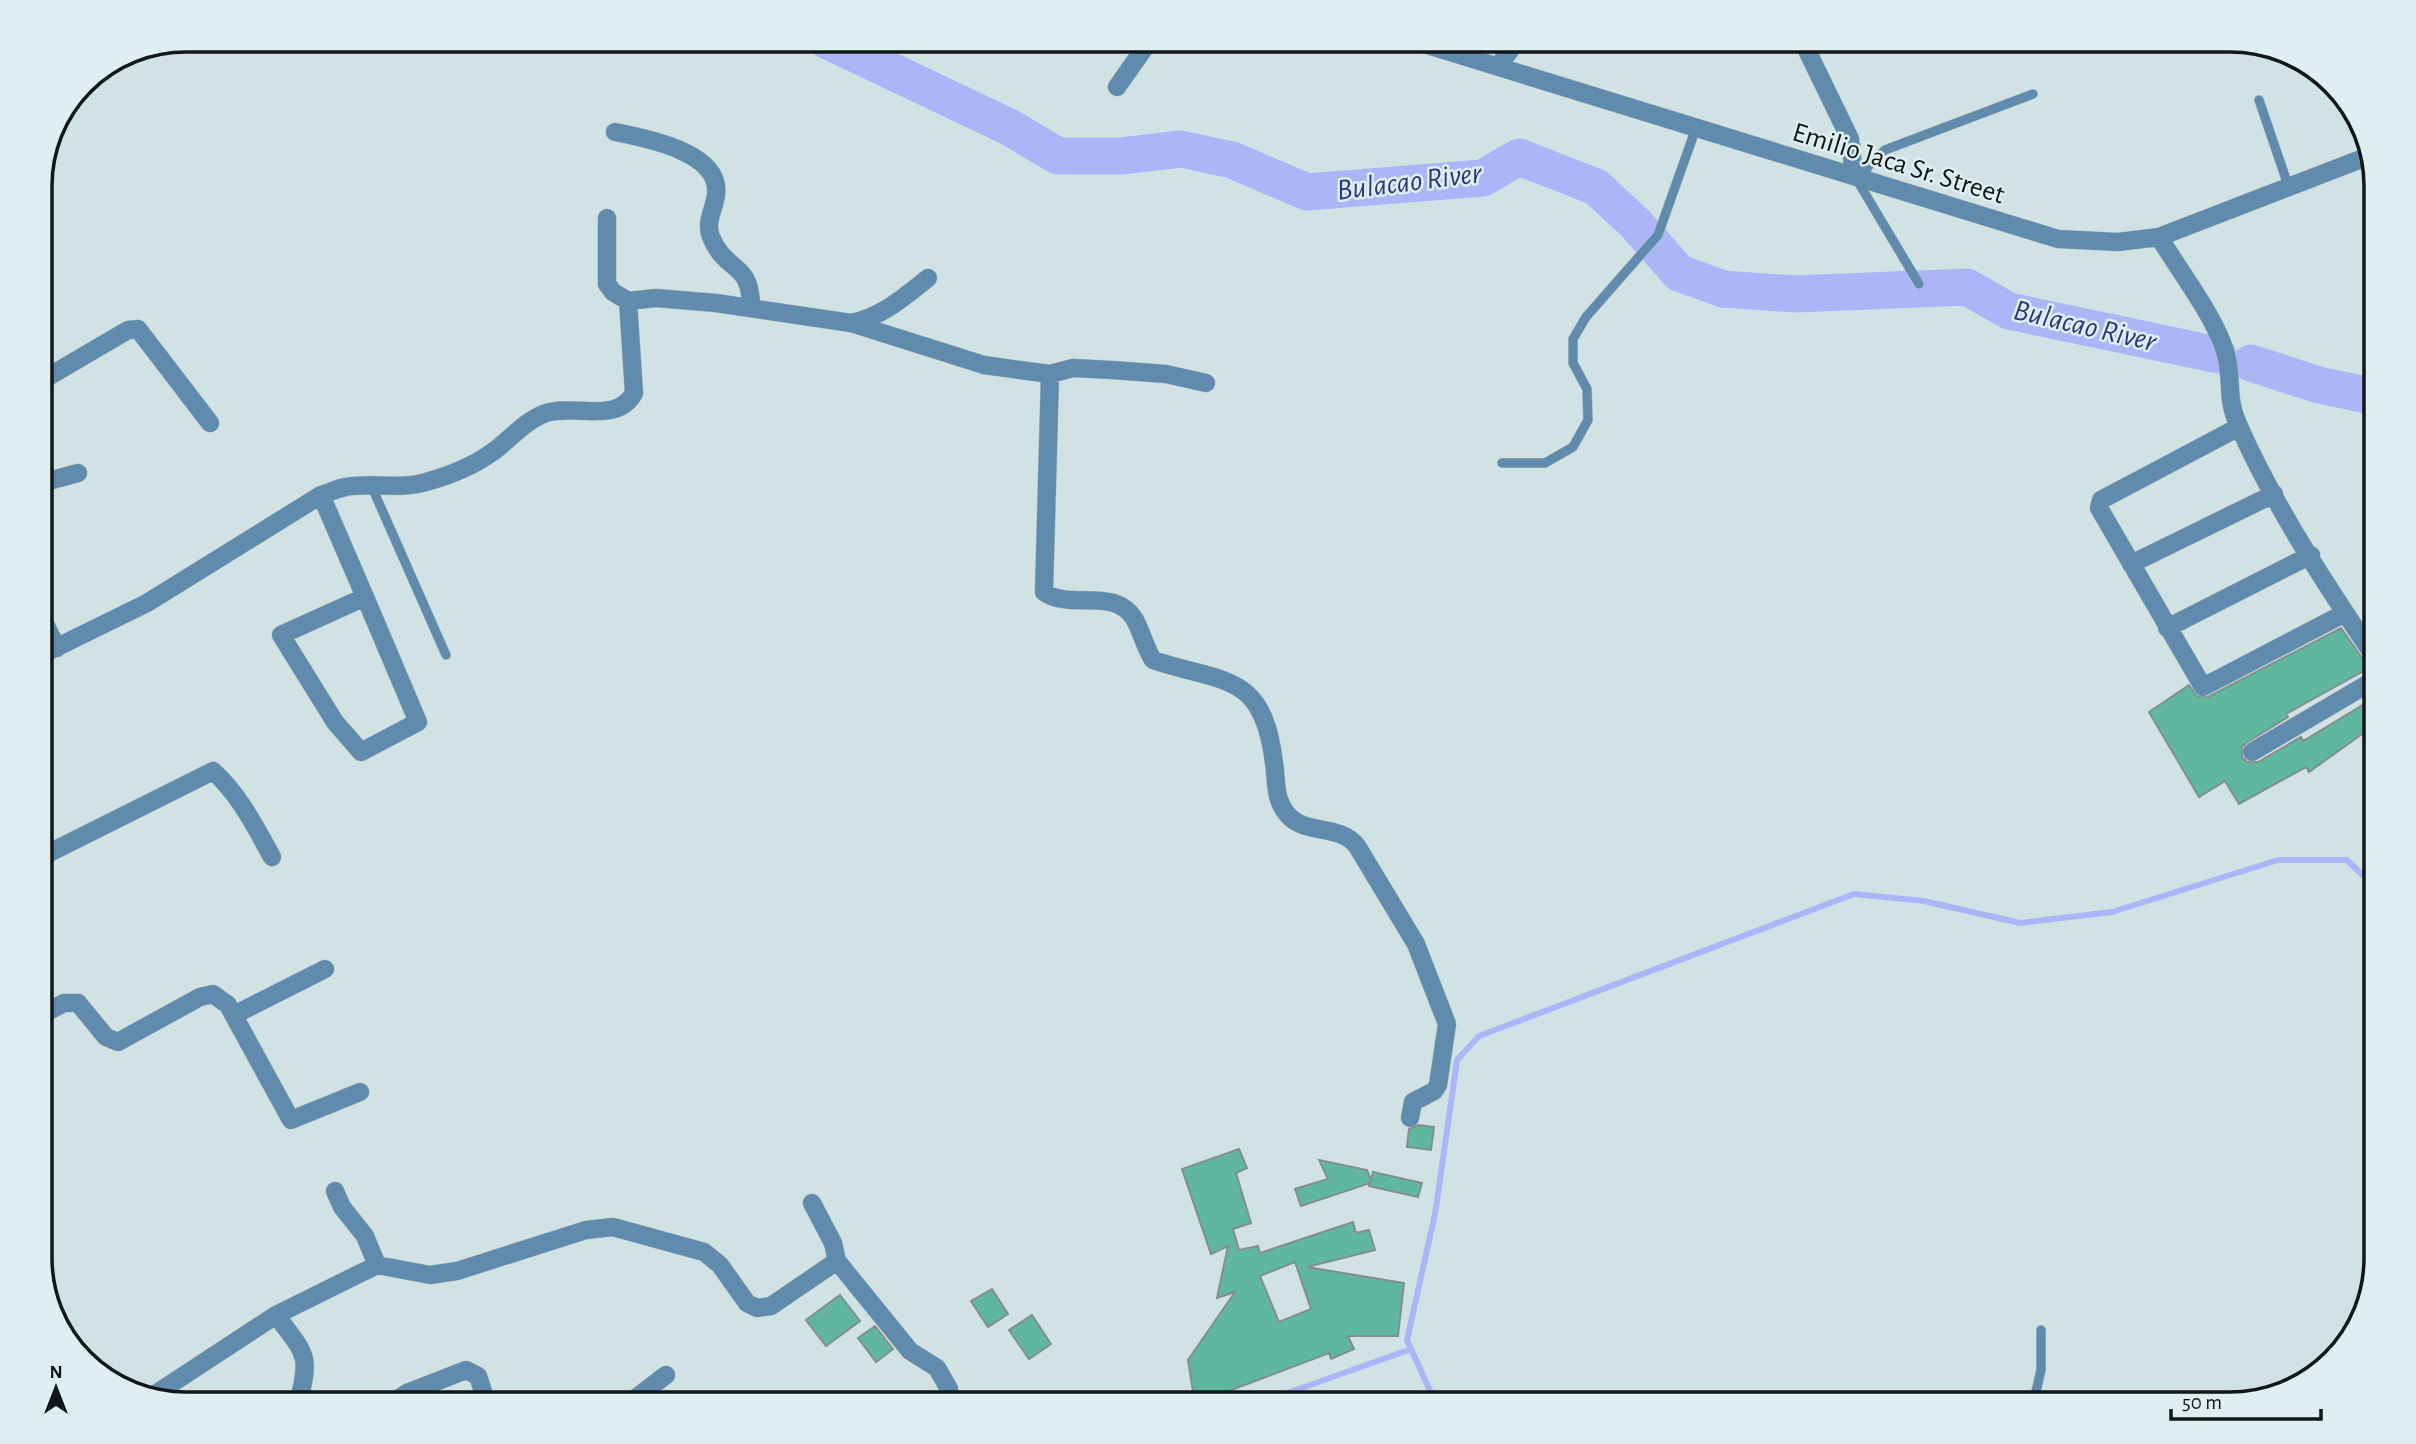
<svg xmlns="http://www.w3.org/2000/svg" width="2416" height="1444" viewBox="0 0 2416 1444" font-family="'Alegreya Sans',sans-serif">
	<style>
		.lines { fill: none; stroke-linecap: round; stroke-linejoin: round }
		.stream { stroke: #aab6f7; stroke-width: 6 }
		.river { stroke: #aab6f7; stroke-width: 37 }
		.building { fill: #5fb79f; stroke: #82908b; stroke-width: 2; fill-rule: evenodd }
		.lane-casing { stroke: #aebdbf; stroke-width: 10 }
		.street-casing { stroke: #aebdbf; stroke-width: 19 }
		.lane { stroke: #608bac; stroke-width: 9 }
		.street { stroke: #608bac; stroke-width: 18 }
		.labels { text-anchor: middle; stroke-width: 5; stroke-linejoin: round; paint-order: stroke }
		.street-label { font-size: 28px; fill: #111617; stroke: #dfeff1 }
		.water-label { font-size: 30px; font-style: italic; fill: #2f347e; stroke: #dfeff1 }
		.rim { fill: none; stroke: #111617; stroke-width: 3.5 }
	</style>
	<rect width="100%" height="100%" fill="#d1e2e4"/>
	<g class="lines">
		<path class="stream" d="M1257 1404 1411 1349
			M1436 1404 1407 1340 1435 1214 1457 1060 1479 1036 1854 894 1924 901 2020 923 2112 912 2278 860H2347L2376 888"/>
		<path class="river" d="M826 40 1009 127 1058 156H1121L1181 149 1232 160 1307 192 1483 178 1519 157 1596 187 1635 223 1679 273 1723 289 1795 294 1967 287 2009 311 2218 355
			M2251 363 2319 385 2376 397"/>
	</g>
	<path class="building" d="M2341 628 2369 668 2286 714 2288 717 2246 743 2242 747V757L2247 762H2258L2301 737 2303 741 2376 697V724L2309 772 2306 767 2239 804 2225 781 2199 797 2149 712 2189 685 2197 696 2208 697Z
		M1419 1125 1434 1127 1431 1150 1407 1147 1409 1129Z
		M1239 1149 1247 1168 1236 1173 1251 1223 1233 1229 1239 1250 1258 1246 1260 1253 1353 1222 1356 1233 1369 1230 1375 1250 1307 1267 1404 1283 1398 1336H1348L1354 1349 1331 1359 1329 1353 1195 1404 1188 1360 1235 1292 1217 1298 1228 1246 1211 1254 1182 1169ZM1295 1262 1311 1309 1279 1322 1260 1276Z
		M1319 1160 1367 1170 1371 1180 1373 1172 1422 1183 1418 1197 1369 1186 1370 1183 1301 1206 1295 1189 1328 1179Z
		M992 1289 1008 1314 988 1327 971 1301Z
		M840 1295 860 1321 826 1346 806 1320Z
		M1032 1315 1051 1344 1029 1359 1009 1330Z
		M875 1326 893 1349 876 1362 858 1338Z"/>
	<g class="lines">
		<defs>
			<path id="lane" d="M2259 100 2289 188
				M1861 177 1873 160 1885 150 2033 94
				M1857 180 1919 284
				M1502 463H1545L1573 447 1588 420 1587 389 1573 363V339L1586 317 1658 235 1696 128
				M371 485 446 655
				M2033 1404 2041 1370V1330"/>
			<path id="street" d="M1411 40 2058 239 2118 242 2159 237 2369 156
				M1802 40 1850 139 1854 175
				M1498 66 1518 40
				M1117 87 1150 40
				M615 132C645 138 722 152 716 195 714 210 705 222 711 237 727 275 751 260 751 308
				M2159 237C2179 270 2212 313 2224 348 2234 375 2225 397 2238 424 2274 506 2326 585 2376 659
				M628 301 656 298 716 303 851 323 984 365 1027 371 1050 374 1073 368 1112 370 1166 374 1206 383
				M851 323C882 317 904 297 928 278
				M1050 374 1044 592C1070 611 1116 586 1135 620 1142 633 1145 647 1153 660 1224 684 1263 671 1274 763 1277 782 1274 798 1287 814 1305 836 1339 823 1357 846L1416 944 1447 1024 1438 1085 1434 1091 1413 1102 1410 1118
				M41 381 128 330 138 329 210 423
				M2239 427 2101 500 2099 508 2203 687 2345 613
				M41 483 78 473
				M321 495 365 597
				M2131 564 2274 494
				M365 597 418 722 361 752 335 722 281 635Z
				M41 616 57 648
				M2167 628 2311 555
				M41 655 147 603 321 495C329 493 338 488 346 487 373 482 400 490 426 482 448 476 475 465 494 451 510 439 526 420 546 413 574 404 618 424 634 393L628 301 613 292 607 284V218
				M2252 752 2376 679
				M41 857 213 771C239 794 256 828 272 857
				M41 1015 64 1003H78L106 1037 118 1042 200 997 213 994 228 1005 291 1120 360 1092
				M234 1015 325 969
				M335 1191 342 1207 365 1236 377 1265
				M812 1203 833 1243 837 1261
				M154 1395 276 1315
				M298 1404C311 1354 306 1355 276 1315L377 1265 430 1275 457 1271 586 1230 613 1227 704 1252 720 1265 747 1303 757 1308 771 1306 837 1261 910 1351 937 1368 949 1389V1404
				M390 1404 407 1393 466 1370 478 1376 487 1404
				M628 1404 666 1375"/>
		</defs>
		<use href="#lane" class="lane-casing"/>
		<use href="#street" class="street-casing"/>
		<use href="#lane" class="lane"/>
		<use href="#street" class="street"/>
	</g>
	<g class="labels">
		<g class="street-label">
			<text transform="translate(1899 162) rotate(17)" y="10">Emilio Jaca Sr. Street</text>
		</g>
		<g class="water-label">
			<text transform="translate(1409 181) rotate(-7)" y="10">Bulacao River</text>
			<text transform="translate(2085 325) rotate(13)" y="10">Bulacao River</text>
		</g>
	</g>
	<path d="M0 0H2416V1444H0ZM186 52H2230A134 134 0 0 1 2364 186V1258A134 134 0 0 1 2230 1392H186A134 134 0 0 1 52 1258V186A134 134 0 0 1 186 52Z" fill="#dfeff1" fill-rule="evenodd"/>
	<path class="rim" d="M186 52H2230A134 134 0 0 1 2364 186V1258A134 134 0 0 1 2230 1392H186A134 134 0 0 1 52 1258V186A134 134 0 0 1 186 52Z"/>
	<g transform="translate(56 1388)" stroke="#dfeff1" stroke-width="5" paint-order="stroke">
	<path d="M0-5L12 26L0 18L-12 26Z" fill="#111617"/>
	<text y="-10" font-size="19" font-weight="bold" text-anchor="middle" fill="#111617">N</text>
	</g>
	<path d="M2171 1409v10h150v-10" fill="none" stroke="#111617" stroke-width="3.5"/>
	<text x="2182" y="1409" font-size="21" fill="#111617" stroke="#dfeff1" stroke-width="5" paint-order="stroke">50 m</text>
</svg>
